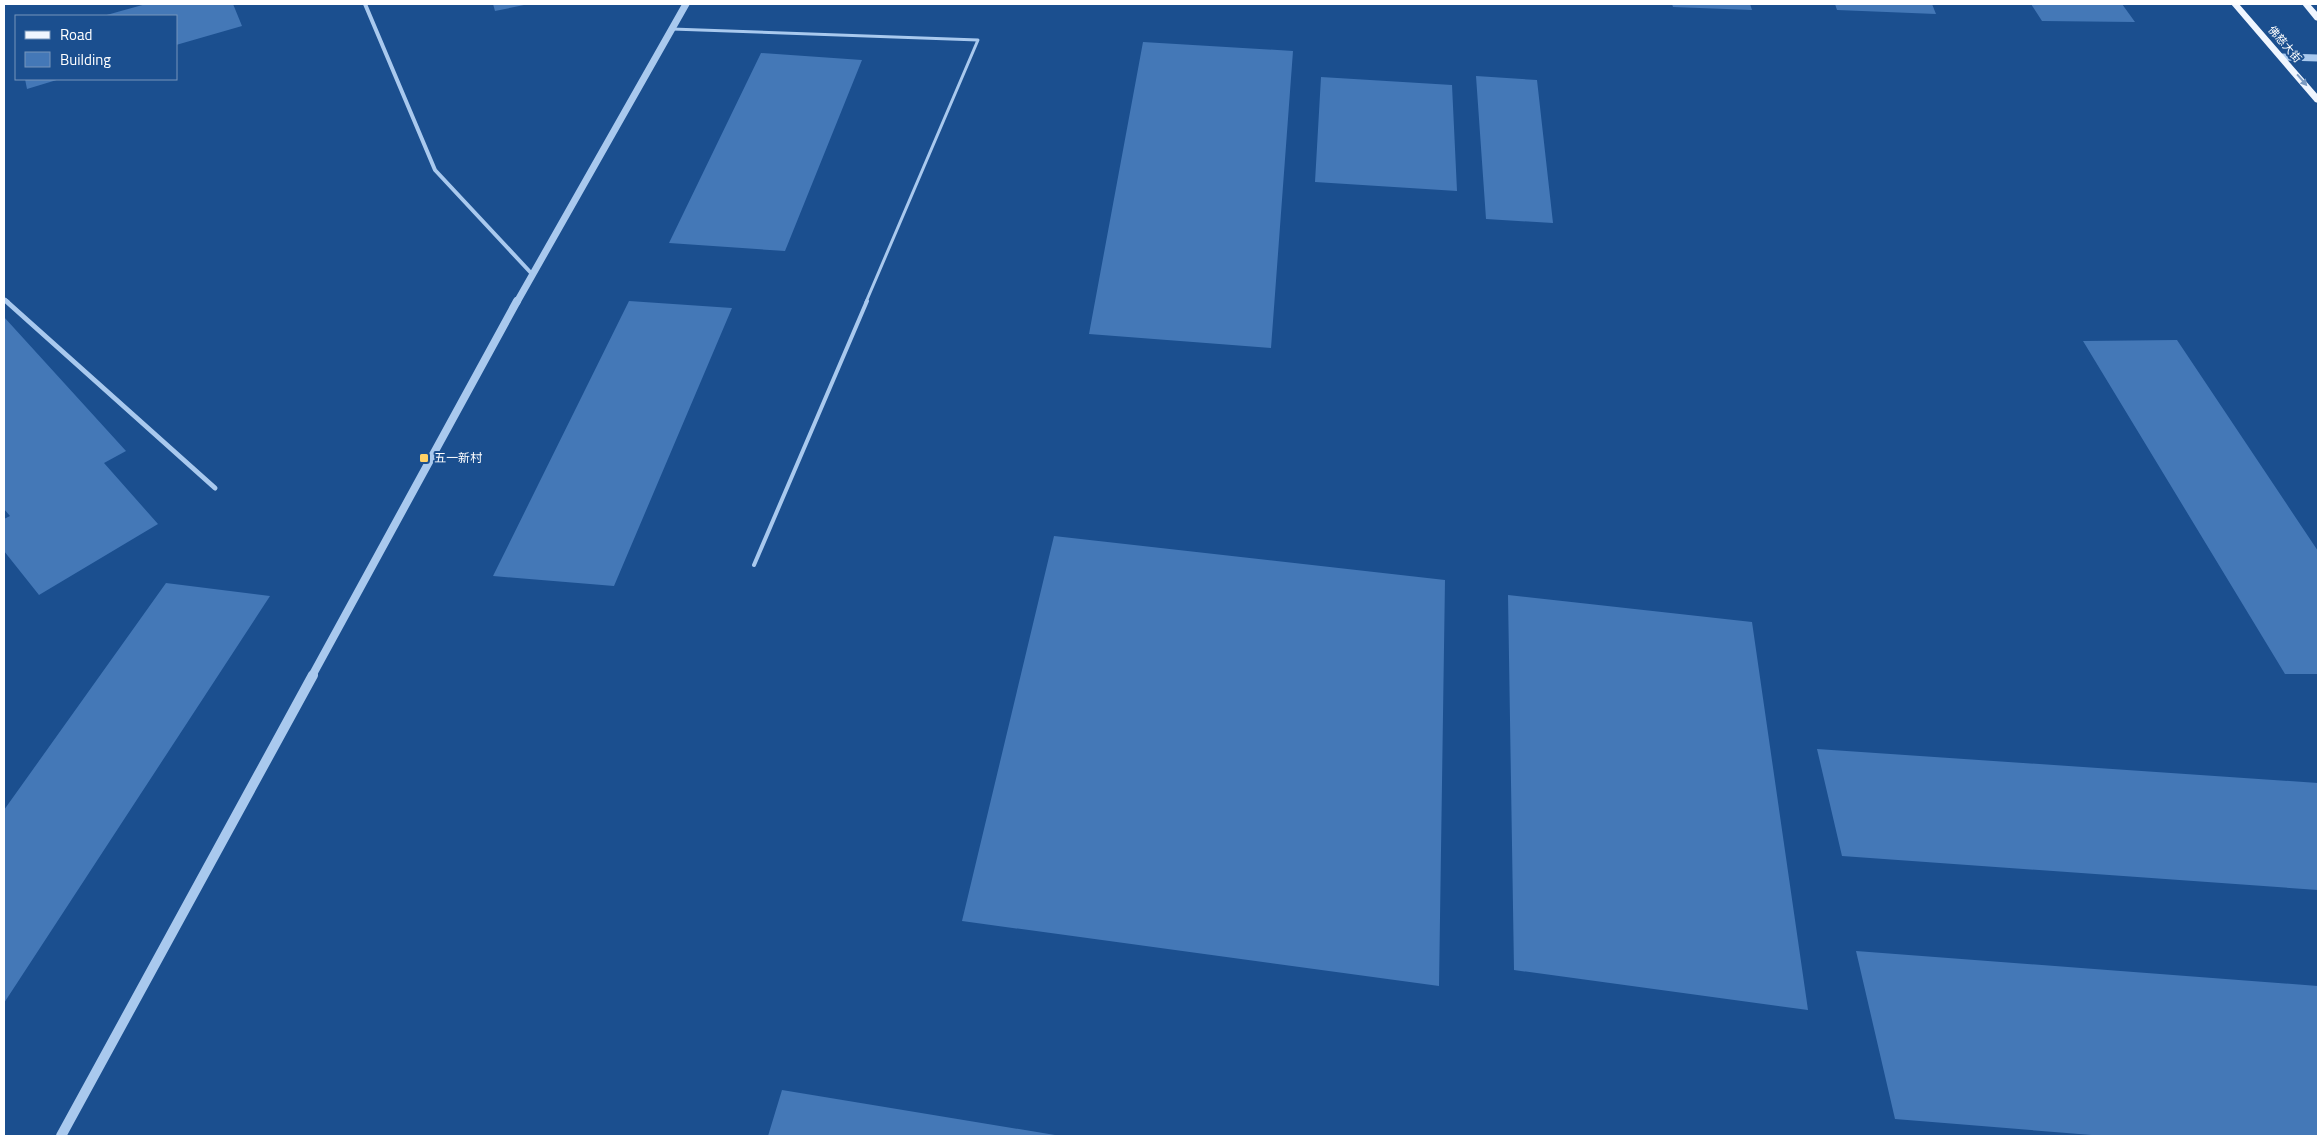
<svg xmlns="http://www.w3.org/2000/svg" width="2322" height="1140" viewBox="0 0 2322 1140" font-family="'Titillium Web','Noto Sans SC',sans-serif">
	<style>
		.building { fill: #4478b7 }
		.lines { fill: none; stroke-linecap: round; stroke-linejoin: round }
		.service-far1 { stroke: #a9c9ee; stroke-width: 3 }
		.service { stroke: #a9c9ee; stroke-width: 4 }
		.minor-far1 { stroke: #a9c9ee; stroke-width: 4 }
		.minor { stroke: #a9c9ee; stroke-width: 5 }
		.tertiary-far2 { stroke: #a9c9ee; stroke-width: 7 }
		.tertiary-far1 { stroke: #a9c9ee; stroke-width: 8 }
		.tertiary { stroke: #a9c9ee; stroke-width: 10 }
		.primary { fill: #f0f6ff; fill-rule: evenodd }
		.oneway { fill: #7b9ac1 }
		.poi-dot { fill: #ffd166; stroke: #1b4f8f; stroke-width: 2 }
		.labels { text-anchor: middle; stroke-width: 4; stroke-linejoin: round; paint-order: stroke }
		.far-street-label { font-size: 11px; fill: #fff; stroke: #1b4f8f }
		.poi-label { font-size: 12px; fill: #fff; stroke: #1b4f8f; text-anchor: start }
	</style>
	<rect width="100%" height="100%" fill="#1b4f8f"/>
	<path class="building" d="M146 4H233L242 26 176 45V16H103Z
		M493 4H524V5L495 11Z
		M1672 4H1750L1752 10 1673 7Z
		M1835 4H1932L1936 14 1837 10Z
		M2031 4H2122L2135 22 2042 21Z
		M1143 42 1293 51 1271 348 1089 334Z
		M761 53 862 60 785 251 669 243Z
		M1476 76 1537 80 1553 223 1486 219Z
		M1321 77 1452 85 1457 191 1315 182Z
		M25 79H60L27 89Z
		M629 301 732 308 614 586 493 576Z
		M4 317 126 451 104 463 158 524 39 595 4 551V519L10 516 4 509Z
		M2177 340 2318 551V674H2285L2083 341Z
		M1054 536 1445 580 1439 986 962 921Z
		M166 583 270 596 4 1003V810Z
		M1508 595 1752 622 1808 1010 1514 970Z
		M1817 749 2318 783V890L1842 856Z
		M1856 951 2318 986V1136H2104L1895 1119Z
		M782 1090 1055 1135V1136H768Z"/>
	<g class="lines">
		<path class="service-far1" d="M672 29 978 40 866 302"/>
		<path class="service" d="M754 565 867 301"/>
		<path class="minor-far1" d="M365 4 435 170 532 274
			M4 299 8 302"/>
		<path class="minor" d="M6 301 215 488"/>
		<path class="tertiary-far2" d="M2282 57 2318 58
			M517 302 686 4"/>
		<path class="tertiary-far1" d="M312 676 517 301"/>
		<path class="tertiary" d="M61 1136 313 675"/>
		<path class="primary" d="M2231 4H2239L2318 95V103L2315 102Z
			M2302 4H2310L2318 13V21L2315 20Z"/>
	</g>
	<defs><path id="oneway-solid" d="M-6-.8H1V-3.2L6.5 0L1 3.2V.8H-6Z" transform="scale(1.25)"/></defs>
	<use class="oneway" href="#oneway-solid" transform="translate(2302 80) rotate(49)"/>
	<rect class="poi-dot" x="419" y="453" width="10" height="10" rx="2.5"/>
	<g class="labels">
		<g class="far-street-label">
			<text transform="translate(2285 44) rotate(49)" y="4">佛慈大街</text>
		</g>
		<g class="poi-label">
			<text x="434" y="462">五一新村</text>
		</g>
	</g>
	<rect width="2322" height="1140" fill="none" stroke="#ffffff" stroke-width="10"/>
	<rect x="15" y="15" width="162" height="65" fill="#1b4f8f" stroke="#7695bc"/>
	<rect x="25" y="31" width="25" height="8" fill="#f0f6ff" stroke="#7695bc"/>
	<text x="60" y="40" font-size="15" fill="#ffffff">Road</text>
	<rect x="25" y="52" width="25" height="15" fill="#4478b7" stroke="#7695bc"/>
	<text x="60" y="65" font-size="15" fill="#ffffff">Building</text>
</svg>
